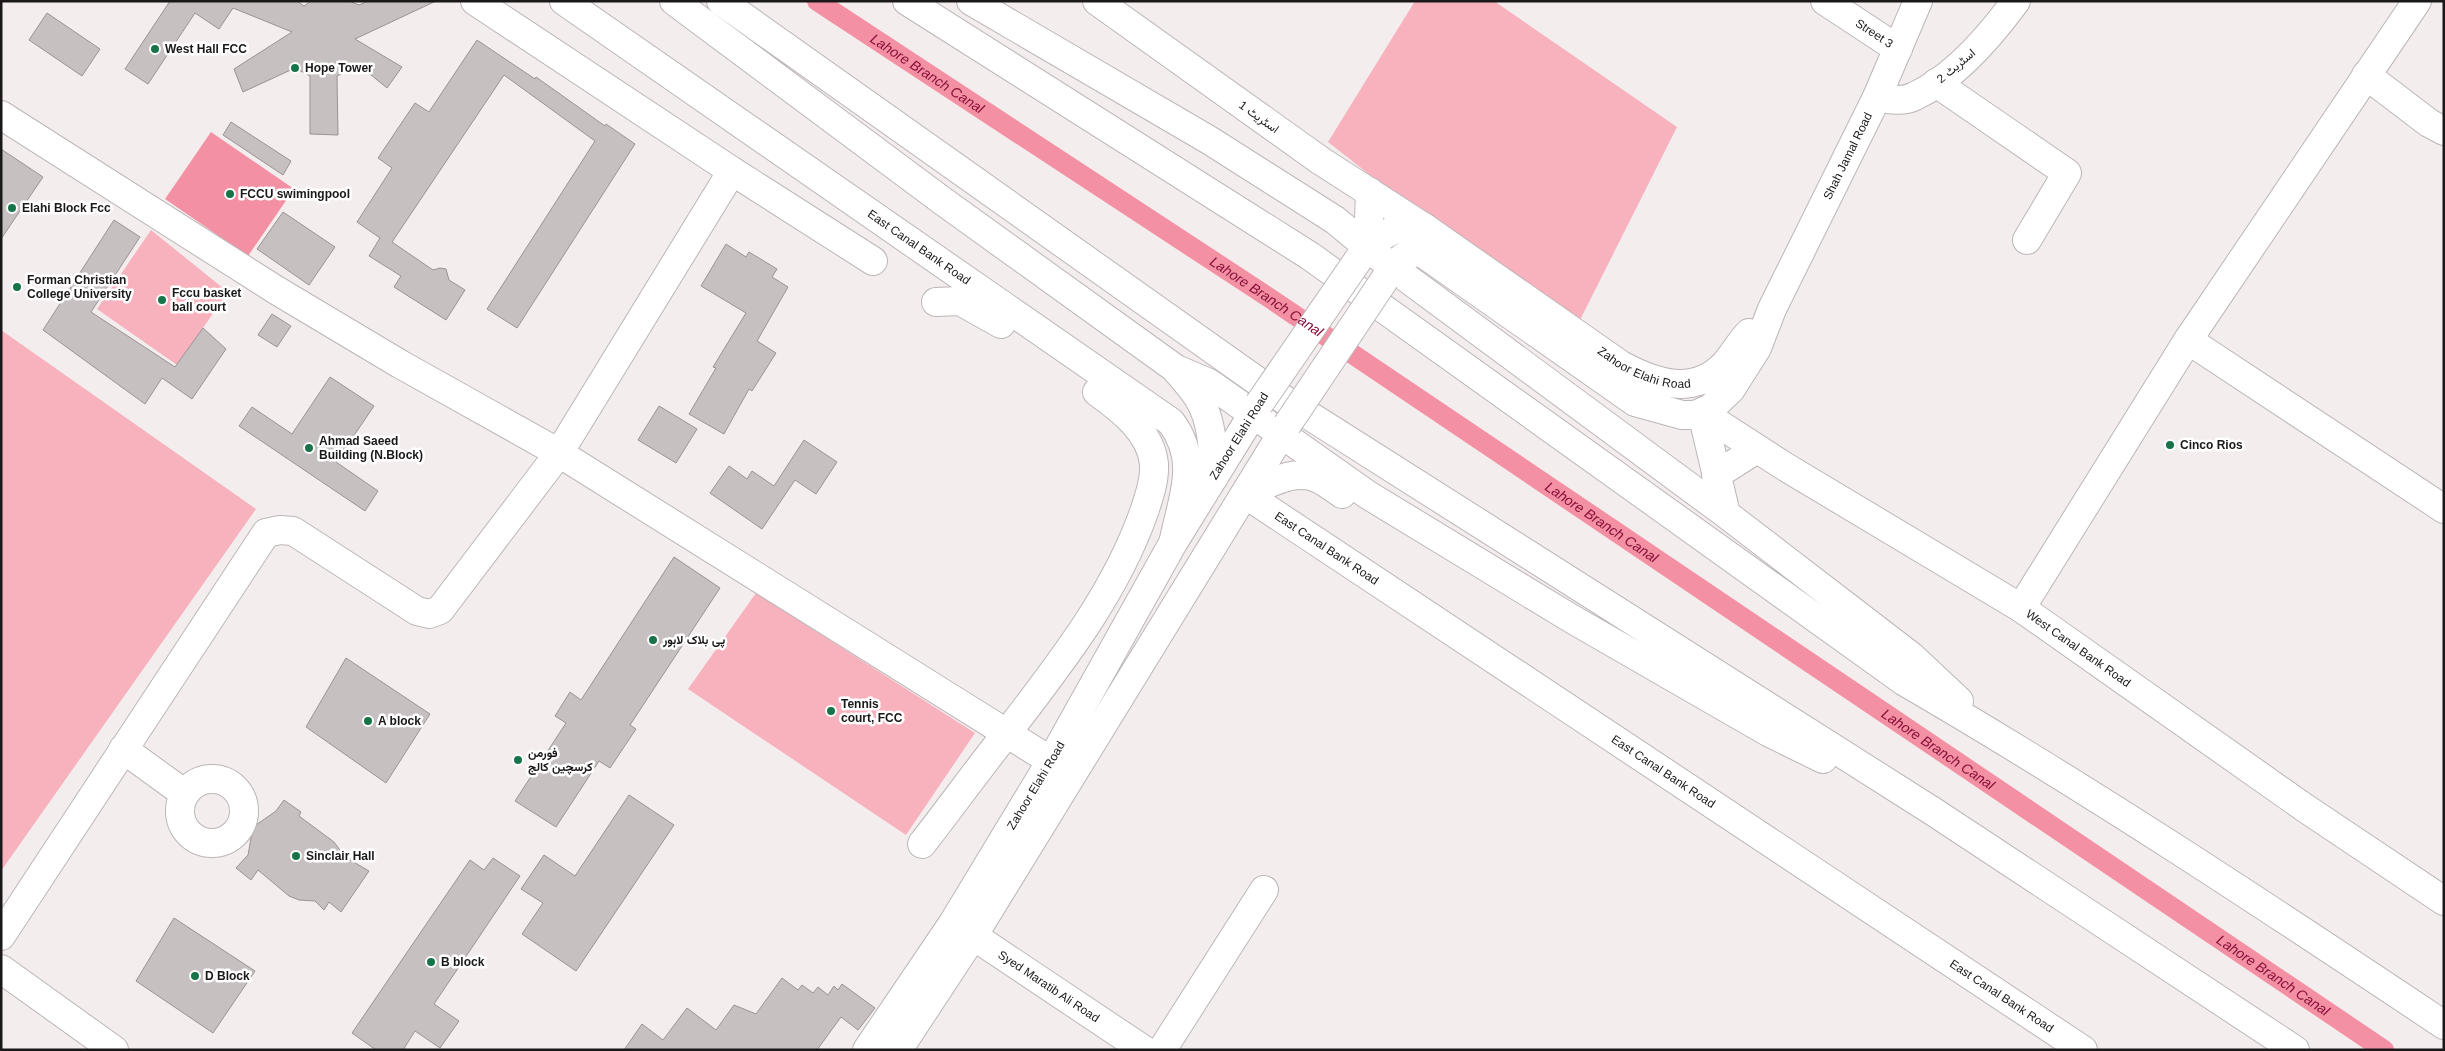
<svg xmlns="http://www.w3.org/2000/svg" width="2445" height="1051" viewBox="0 0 2445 1051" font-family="Arial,Vazirmatn,sans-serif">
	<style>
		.green { fill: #f7b2bd }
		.water { fill: #f490a3 }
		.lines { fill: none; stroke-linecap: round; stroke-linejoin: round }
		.canal { stroke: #f490a3; stroke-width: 20 }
		.building { fill: #c7c0c1; stroke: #9a9394 }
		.minor-casing { stroke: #bcb6b7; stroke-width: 30 }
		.major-casing { stroke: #bcb6b7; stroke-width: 30 }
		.highway-casing { stroke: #bcb6b7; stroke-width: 30 }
		.minor { stroke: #fff; stroke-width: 28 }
		.major { stroke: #fff; stroke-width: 28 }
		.highway { stroke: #fff; stroke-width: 28 }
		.major-bridge-casing { stroke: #bcb6b7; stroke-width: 30; stroke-linecap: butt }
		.major-bridge { stroke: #fff; stroke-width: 28 }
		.poi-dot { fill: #177449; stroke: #fff; stroke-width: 2 }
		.labels { text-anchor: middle; stroke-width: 5; stroke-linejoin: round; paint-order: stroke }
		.street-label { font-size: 12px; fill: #1a1818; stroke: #fff }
		.poi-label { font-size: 12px; font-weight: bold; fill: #1a1818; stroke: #fff; text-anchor: start }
		.water-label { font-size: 14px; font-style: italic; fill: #870f3a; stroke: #fff }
	</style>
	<rect width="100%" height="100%" fill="#f4edee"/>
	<path class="green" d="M1415 1H1494L1677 127 1580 320 1437 219 1379 182 1328 142Z
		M151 230 228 292 177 365 97 309Z
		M1 330 256 509 1 871Z
		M756 593 975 733 906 835 688 689Z"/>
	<path class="water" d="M211 132 294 189 248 256 165 199Z"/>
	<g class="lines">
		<path class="canal" id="s1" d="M817 1 1271 299 2384 1050"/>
	</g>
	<path class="building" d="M170 1H297L304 6 311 1H349L359 5 368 1H436L355 39 402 67 387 88 360 66 337 76 338 135 310 134V76L295 68 243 92 234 69 292 32 233 8 219 29 195 13 148 84 125 69Z
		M47 13 100 49 82 76 29 40Z
		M477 40 535 79 536 77 605 126 606 124 635 144 517 328 487 309 595 141 504 75 392 242 433 270 440 268 446 269 449 280 465 290 446 320 394 287 401 276 369 256 380 238 357 222 392 168 378 158 415 103 429 112Z
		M231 122 291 161 283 175 223 135Z
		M1 149 43 177 1 239Z
		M283 212 335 247 309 285 257 249Z
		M114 220 140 237 91 312 175 367 203 328 226 349 192 399 162 378 145 404 43 330Z
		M726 244 746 257 749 252 777 269 772 277 788 287 757 341 776 353 752 391 749 389 724 434 689 414 716 368 713 367 746 313 701 286Z
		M272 314 291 326 277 347 258 335Z
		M330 377 374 406 336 462 378 491 365 511 239 426 252 407 292 434Z
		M659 406 697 429 676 463 638 440Z
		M804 440 837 462 816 494 795 480 762 529 710 493 729 466 747 479 752 471 774 486Z
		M674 557 720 588 630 725 636 729 610 768 599 761 556 827 515 801 566 723 555 716 570 692 581 700Z
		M346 658 430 714 386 783 306 727Z
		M629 795 674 825 576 971 522 934 543 903 521 889 544 855 575 876Z
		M284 800 301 812 299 816 334 842 345 857 369 871 341 912 329 902 324 910 315 901 299 900 289 896 258 870 251 880 236 868 248 855 253 827 276 811Z
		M493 858 520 876 434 1004 459 1021 440 1048 415 1031 403 1050H376L352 1033 470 860 484 870Z
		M174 918 255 971 213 1033 136 981Z
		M782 978 798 990 802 985 813 993 818 987 828 995 834 986 838 990 842 984 875 1008 858 1030 841 1017 817 1050H624L642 1024 663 1040 687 1008 716 1030 734 1005 756 1014Z"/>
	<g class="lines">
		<defs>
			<g id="minor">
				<path id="s2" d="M564 1 1171 422C1200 461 1183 496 1174 539"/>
				<path d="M1097 1 1321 161 1425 228"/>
				<path id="s3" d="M1825 1 1898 49"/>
				<path d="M2366 75 2429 123 2444 131"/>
				<path d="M1936 83 2067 173 2027 240"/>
				<path d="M1877 97C1889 100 1904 102 1915 96 1954 78 1991 35 2016 1"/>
				<path d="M1 115 276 290 400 364 559 453 1051 761"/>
				<path d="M732 171 873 261"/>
				<path d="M936 302 960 301 1001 324"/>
				<path d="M2188 340 2444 509"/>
				<path id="s4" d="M1702 413 1784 466 2021 608 2305 808 2444 901"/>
				<path id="s5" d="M1245 494 2083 1050"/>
				<path d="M2021 608 2188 340 2417 1"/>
				<path d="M123 749 185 794"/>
				<circle cx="212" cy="811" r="32"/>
				<path d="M922 844C951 807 978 769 1007 733 1060 664 1115 594 1144 512 1149 497 1155 480 1154 464 1151 432 1121 409 1097 392"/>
				<path id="s6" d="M954 923 1144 1050"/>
				<path d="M1 936 266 533 280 530 293 531 417 611 429 614 440 610 559 453 732 171 475 1"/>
				<path d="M1 969 114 1050"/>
				<path d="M1162 1050 1264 890"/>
			</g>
			<g id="major">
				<path d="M1368 246 1370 192"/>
				<path id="s7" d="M1358 260C1376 236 1394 224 1425 228L1621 365C1655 383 1694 397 1725 364 1734 354 1740 342 1749 333"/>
				<path id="s8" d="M1385 279C1395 265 1404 248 1424 254L1635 402 1682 415H1695L1711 408 1731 389 1757 348 1772 309 1877 97 1918 1"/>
				<path id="s9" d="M867 1050 953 923 1051 761 1173 543 1259 404"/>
				<path d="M898 1050 973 936 1287 425"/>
			</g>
			<path id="highway" d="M674 1 944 202 1176 369 1209 383 1368 495 1572 619 1770 733 1823 759
				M721 1 1277 395 1934 812 2295 1050
				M907 1 1310 256 1905 682C2089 789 2267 907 2444 1025
				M971 1 1209 140 1335 220 1393 268 1726 514 1911 656 1959 701
				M1177 371C1185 380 1193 389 1199 399 1213 422 1213 451 1214 477
				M1702 413 1726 514
				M1716 475 1757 449
				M1245 494C1267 485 1295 467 1319 479 1327 483 1335 489 1342 494"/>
		</defs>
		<use href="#minor" class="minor-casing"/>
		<use href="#major" class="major-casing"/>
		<use href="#highway" class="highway-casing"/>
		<use href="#minor" class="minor"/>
		<use href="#major" class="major"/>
		<use href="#highway" class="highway"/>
		<defs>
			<path id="major-bridge" d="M1259 404 1358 260
				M1287 425 1385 279"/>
		</defs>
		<use href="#major-bridge" class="major-bridge-casing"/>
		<use href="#major-bridge" class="major-bridge"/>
	</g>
	<g class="poi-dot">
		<circle cx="155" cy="49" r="5"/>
		<circle cx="295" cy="68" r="5"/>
		<circle cx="230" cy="194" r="5"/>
		<circle cx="12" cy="208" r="5"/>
		<circle cx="17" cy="287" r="5"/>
		<circle cx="162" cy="300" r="5"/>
		<circle cx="2170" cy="445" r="5"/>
		<circle cx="309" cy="448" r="5"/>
		<circle cx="653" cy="640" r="5"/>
		<circle cx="831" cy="711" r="5"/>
		<circle cx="368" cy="721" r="5"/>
		<circle cx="518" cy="760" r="5"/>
		<circle cx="296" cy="856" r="5"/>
		<circle cx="431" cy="962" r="5"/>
		<circle cx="195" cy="976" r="5"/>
	</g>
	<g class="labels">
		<g class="street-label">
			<text dy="4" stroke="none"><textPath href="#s3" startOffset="59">Street 3</textPath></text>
			<text transform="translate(1956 66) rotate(-40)" y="4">اسٹریٹ 2</text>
			<text transform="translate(1259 117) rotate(36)" y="4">اسٹریٹ 1</text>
			<text dy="4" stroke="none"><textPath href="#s8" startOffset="676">Shah Jamal Road</textPath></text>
			<text dy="4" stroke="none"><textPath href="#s2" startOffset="432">East Canal Bank Road</textPath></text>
			<text dy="4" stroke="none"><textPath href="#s7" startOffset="341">Zahoor Elahi Road</textPath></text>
			<text transform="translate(1239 436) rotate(-58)" y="4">Zahoor Elahi Road</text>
			<text dy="4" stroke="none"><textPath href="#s5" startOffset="98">East Canal Bank Road</textPath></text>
			<text dy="4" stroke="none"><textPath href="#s4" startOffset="444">West Canal Bank Road</textPath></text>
			<text dy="4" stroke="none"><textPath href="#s5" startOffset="502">East Canal Bank Road</textPath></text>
			<text dy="4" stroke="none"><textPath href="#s9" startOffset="314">Zahoor Elahi Road</textPath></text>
			<text dy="4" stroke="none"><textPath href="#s6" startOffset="114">Syed Maratib Ali Road</textPath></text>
			<text dy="4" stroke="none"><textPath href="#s5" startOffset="908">East Canal Bank Road</textPath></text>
		</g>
		<g class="poi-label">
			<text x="165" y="53">West Hall FCC</text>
			<text x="305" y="72">Hope Tower</text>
			<text x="240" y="198">FCCU swimingpool</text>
			<text x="22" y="212">Elahi Block Fcc</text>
			<text x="27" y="284">Forman Christian<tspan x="27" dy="14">College University</tspan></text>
			<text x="172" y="297">Fccu basket<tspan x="172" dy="14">ball court</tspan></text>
			<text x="319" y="445">Ahmad Saeed<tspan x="319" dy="14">Building (N.Block)</tspan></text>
			<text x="2180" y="449">Cinco Rios</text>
			<text x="663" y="644">پی بلاک لاہور</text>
			<text x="841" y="708">Tennis<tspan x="841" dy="14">court, FCC</tspan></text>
			<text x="378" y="725">A block</text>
			<text x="528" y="757">فورمن<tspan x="528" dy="14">کرسچین کالج</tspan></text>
			<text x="306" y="860">Sinclair Hall</text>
			<text x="441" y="966">B block</text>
			<text x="205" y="980">D Block</text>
		</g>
		<g class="water-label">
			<text dy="5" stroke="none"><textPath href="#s1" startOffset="132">Lahore Branch Canal</textPath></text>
			<text dy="5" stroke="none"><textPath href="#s1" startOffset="538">Lahore Branch Canal</textPath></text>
			<text dy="5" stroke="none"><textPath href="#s1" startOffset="942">Lahore Branch Canal</textPath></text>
			<text dy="5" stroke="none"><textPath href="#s1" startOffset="1348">Lahore Branch Canal</textPath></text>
			<text dy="5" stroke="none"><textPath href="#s1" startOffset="1752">Lahore Branch Canal</textPath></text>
		</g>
	</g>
	<rect width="2445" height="1051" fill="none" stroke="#1a1818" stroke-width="5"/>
</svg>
